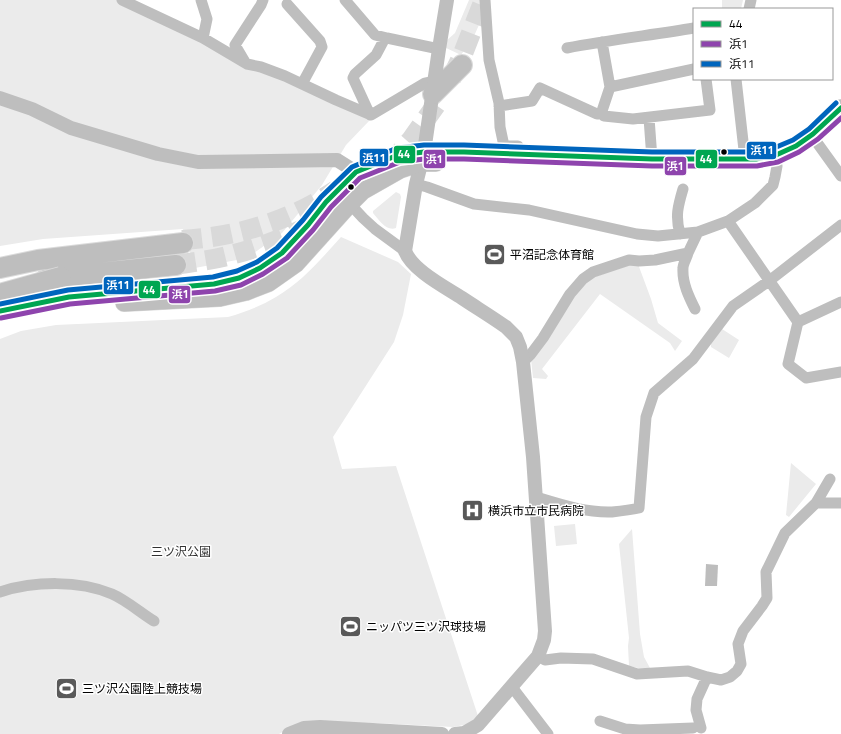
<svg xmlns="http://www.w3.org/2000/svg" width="841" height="734" viewBox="0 0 841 734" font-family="'Titillium Web','Noto Sans JP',sans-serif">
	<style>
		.green { fill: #ebebeb }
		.water { fill: #bdbdbd }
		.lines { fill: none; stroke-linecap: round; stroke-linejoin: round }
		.motorway-tunnel { stroke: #d9d9d9; stroke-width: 20; stroke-dasharray: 20 10; stroke-linecap: butt }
		.primary-casing { stroke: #dbdbdb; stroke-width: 18 }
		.motorway-casing { stroke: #dbdbdb; stroke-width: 22 }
		.minor { stroke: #bebebe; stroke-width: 11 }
		.tertiary { stroke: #bebebe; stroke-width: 14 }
		.primary { stroke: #bebebe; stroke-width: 17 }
		.motorway { stroke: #bebebe; stroke-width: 20 }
		.motorway-bridge-casing { stroke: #dbdbdb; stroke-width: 22; stroke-linecap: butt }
		.motorway-bridge { stroke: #bebebe; stroke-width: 20 }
		.bus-1-casing { stroke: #fff; stroke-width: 8 }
		.bus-2-casing { stroke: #fff; stroke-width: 8 }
		.bus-3-casing { stroke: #fff; stroke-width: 8 }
		.bus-1 { stroke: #00a651; stroke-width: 5 }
		.bus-2 { stroke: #8e44ad; stroke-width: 5 }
		.bus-3 { stroke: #0065bd; stroke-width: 5 }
		.bus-dot { fill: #000; stroke: #fff; stroke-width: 1.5 }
		.labels { text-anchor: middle; stroke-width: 3; stroke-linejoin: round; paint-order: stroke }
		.poi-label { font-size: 12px; fill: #000; stroke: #fff; text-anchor: start }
		.park-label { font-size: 12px; fill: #313131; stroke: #fff }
		.line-badge { stroke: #fff; stroke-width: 1.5 }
		.badge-label { font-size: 11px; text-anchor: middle; font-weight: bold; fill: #fff }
	</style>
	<rect width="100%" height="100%" fill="#fff"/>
	<path class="green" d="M0 0H124L261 67 371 115 366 119 369 121 346 145 322 185 282 233 247 258 195 268 183 229 43 239 0 246Z
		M469 0H482L483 16 474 36 461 55 444 47 446 41 455 33Z
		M722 0H743L741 9H722Z
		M396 192 400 194 401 197 396 228C387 232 379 220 373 213V211Z
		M341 237 398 262 411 274 403 315 394 342 333 437 342 469 396 466 478 716 469 724 453 727 376 723 297 724 279 734H0V339L21 331 56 325 228 317C245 312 261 306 276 297 302 282 321 259 341 237Z
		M629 262 638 264 651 299 658 323 682 341 675 351 670 343 600 294 542 369 548 376 546 379 533 378 531 359 585 281Z
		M722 329 739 340 729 358 711 347V343Z
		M791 463 816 484 789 517 786 515Z
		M575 524 577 544 556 546 554 526Z
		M632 529 640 634 644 657 650 668H638L629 666 628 646 629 638 619 544Z"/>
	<path class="water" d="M706 564 718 565 717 586H705Z"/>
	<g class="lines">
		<path class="motorway-tunnel" d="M451 79 462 56 484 0
			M389 165 411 140 436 105
			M182 240C236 237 291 221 336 190
			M176 265C194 262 213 260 231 255 261 247 292 236 320 220 331 213 342 205 353 197"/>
		<defs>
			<path id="primary" d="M124 303 220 298 246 292 269 283 296 264 350 204 363 191 400 170 421 163H436
				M0 311 69 297 214 284 239 278 260 268 282 253 308 225 326 202 356 172 398 155 424 152H464L561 155 652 159H756L776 155 796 146 813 134 841 108"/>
			<path id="motorway" d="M433 94 462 65
				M0 268 38 260 183 243
				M45 280 61 277 176 265
				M22 292 50 293 69 297"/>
		</defs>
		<use href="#primary" class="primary-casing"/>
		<use href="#motorway" class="motorway-casing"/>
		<path class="minor" d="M122 0 203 38 247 64 261 67 285 76 336 100 371 115 425 83 434 81
			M201 0 207 19 203 38
			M345 0 375 35 387 38 439 49
			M485 0 489 60 499 103 500 127 504 146H518
			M287 4 320 41 322 47 302 84
			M749 9 751 0
			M602 42 610 87 602 111 604 116 633 119 710 110 706 79
			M567 48C609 40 652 35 694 28
			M245 62 235 45 261 5 263 0
			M736 79 745 159
			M610 87 694 69
			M499 106 532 101 540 88 597 114H603
			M370 115 353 78 355 74 376 55 385 38
			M649 118 652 159
			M818 144 841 176
			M416 184 427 187 474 204 529 210 637 234 658 236 698 232 728 221 755 203 773 185 775 177 777 166
			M350 204 363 218 375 229 405 251
			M728 221 798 322 841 302
			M680 234C675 216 678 206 683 189
			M688 253C687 258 683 263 683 268 682 283 689 297 695 309
			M798 322 788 364 806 378 841 372
			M523 362 531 354 543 338 570 294 583 279 593 272 629 260 639 261 655 260 688 253 698 232
			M536 497C559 504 586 513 612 512 621 511 630 510 639 508L646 417 654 393 693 359 733 306 769 281 841 225
			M816 503 830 479
			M0 592C34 581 79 580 112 594 126 600 141 613 154 621
			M538 656 545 660 561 658 593 659 637 674 688 671 707 677 721 680 730 677 737 671 741 664 738 644 743 631 762 606 767 598 766 572 785 533 816 503H841
			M512 687 548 734
			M600 721 625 729 640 730 693 728
			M701 728 696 710 697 699 707 677"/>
		<path class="tertiary" d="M447 0 439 49 424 152 416 184 405 251C412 270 445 287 462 298 477 308 492 317 506 327L516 337 520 347 523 362 533 457 545 631 544 640 538 656 478 725 464 733 455 734
			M0 98 32 109 71 128 158 154 198 162 337 160 356 172
			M289 734 304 728 320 727 442 734"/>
		<use href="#primary" class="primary"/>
		<use href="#motorway" class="motorway"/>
		<defs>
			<path id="motorway-bridge" d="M0 294 61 277"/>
		</defs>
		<use href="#motorway-bridge" class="motorway-bridge-casing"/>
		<use href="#motorway-bridge" class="motorway-bridge"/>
		<defs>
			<path id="bus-1" d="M0 311 69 297 214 284 239 278 260 268 282 253 308 225 326 202 356 172 398 155 424 152H464L652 159H756L776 155 796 146 813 134 841 108"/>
			<path id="bus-2" d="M1 318 70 304 215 291 241 285 263 274 287 258 313 230 331 207 360 178 400 162 424 159H464L652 166H757L778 162 799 152 818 139 841 118"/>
			<path id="bus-3" d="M0 304 68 290 213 277 237 271 257 262 277 248 303 220 321 197 352 167 397 148 424 145H464L652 152H755L774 148 793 140 809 129 836 103"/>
		</defs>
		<use href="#bus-1" class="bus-1-casing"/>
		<use href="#bus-2" class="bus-2-casing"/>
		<use href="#bus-3" class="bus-3-casing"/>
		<use href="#bus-1" class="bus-1"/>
		<use href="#bus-2" class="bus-2"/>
		<use href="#bus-3" class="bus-3"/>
	</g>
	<defs>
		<symbol id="stadium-square" viewBox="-11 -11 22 22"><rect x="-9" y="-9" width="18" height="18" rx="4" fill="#595959" stroke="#fff"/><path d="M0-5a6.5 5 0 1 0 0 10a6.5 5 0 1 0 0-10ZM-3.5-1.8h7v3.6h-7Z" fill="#fff"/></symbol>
		<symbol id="hospital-square" viewBox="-11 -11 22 22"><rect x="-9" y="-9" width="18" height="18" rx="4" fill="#595959" stroke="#fff"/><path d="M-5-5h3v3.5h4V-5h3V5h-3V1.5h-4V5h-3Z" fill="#fff"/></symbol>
	</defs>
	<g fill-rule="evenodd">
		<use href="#stadium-square" x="482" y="242" width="25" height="25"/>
		<use href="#hospital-square" x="460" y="498" width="25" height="25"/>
		<use href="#stadium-square" x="338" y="614" width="25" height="25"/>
		<use href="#stadium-square" x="54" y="676" width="25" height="25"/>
	</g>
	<g class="bus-dot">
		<circle cx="724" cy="152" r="3.5"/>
		<circle cx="351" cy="187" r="3.5"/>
	</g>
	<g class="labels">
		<g class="poi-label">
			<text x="510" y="259">平沼記念体育館</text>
			<text x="488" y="515">横浜市立市民病院</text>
			<text x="366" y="631">ニッパツ三ツ沢球技場</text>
			<text x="82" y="693">三ツ沢公園陸上競技場</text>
		</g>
		<g class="park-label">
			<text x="181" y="556">三ツ沢公園</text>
		</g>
	</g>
	<g class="line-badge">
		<rect x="746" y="141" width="31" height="19" rx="4" fill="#0065bd"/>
		<rect x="393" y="145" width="23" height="19" rx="4" fill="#00a651"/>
		<rect x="359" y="148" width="30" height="19" rx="4" fill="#0065bd"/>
		<rect x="423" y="149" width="23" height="20" rx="4" fill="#8e44ad"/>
		<rect x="695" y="149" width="23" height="20" rx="4" fill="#00a651"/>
		<rect x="664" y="156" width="23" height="20" rx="4" fill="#8e44ad"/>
		<rect x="103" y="276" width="31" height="19" rx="4" fill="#0065bd"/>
		<rect x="138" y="280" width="23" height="19" rx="4" fill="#00a651"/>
		<rect x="168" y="285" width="23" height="19" rx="4" fill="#8e44ad"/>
	</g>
	<g class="badge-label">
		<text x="762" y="154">浜11</text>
		<text x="404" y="158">44</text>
		<text x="374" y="162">浜11</text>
		<text x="434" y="163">浜1</text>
		<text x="706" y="163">44</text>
		<text x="675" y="170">浜1</text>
		<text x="118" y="289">浜11</text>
		<text x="149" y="294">44</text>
		<text x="180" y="298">浜1</text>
	</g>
	<rect x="693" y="8" width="140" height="72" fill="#ffffff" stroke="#999999"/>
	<rect x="701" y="21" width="20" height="6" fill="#00a651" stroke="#999999"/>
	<text x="729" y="28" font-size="12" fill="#000000">44</text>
	<rect x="701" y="41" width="20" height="6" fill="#8e44ad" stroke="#999999"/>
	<text x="729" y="48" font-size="12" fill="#000000">浜1</text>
	<rect x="701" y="61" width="20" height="6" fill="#0065bd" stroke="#999999"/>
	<text x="729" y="68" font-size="12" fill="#000000">浜11</text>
</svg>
